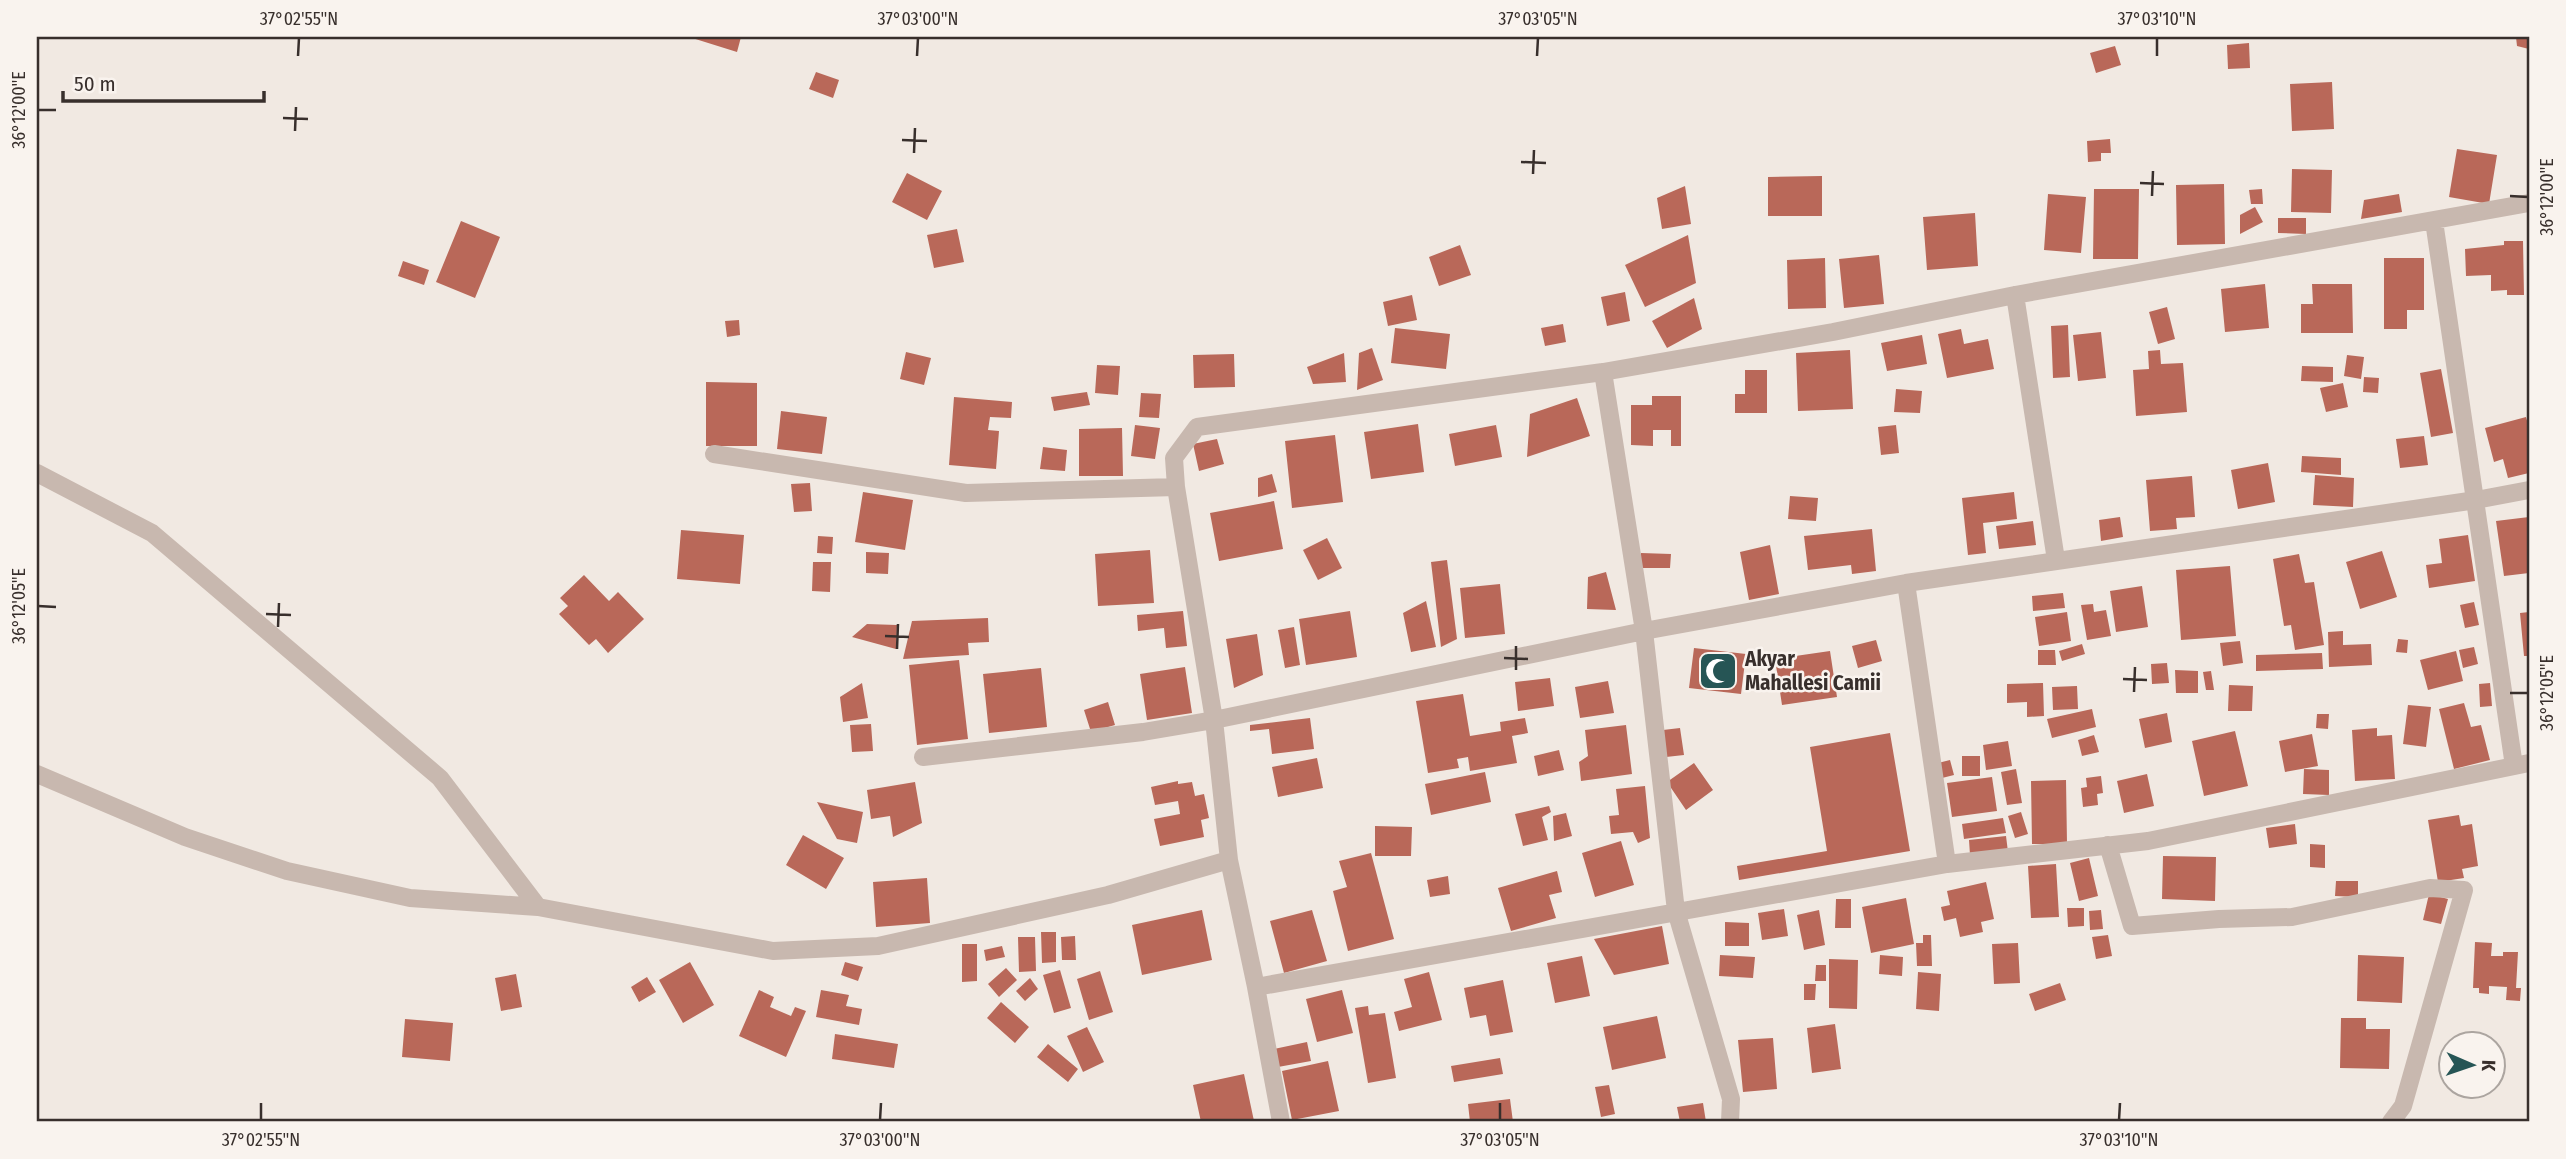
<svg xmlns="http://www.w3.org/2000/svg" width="2566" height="1159" viewBox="0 0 2566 1159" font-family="'Fira Sans Condensed',sans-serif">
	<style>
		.building { fill: #b96859 }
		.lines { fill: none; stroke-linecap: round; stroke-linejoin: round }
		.minor { stroke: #c8b8af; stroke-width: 18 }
		.ticks { fill: none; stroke: #382f2c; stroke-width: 2.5 }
		.labels { text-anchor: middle; stroke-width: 5; stroke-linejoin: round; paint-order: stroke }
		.poi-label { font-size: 21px; font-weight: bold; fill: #382f2c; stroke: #f9f3ee; text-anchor: start }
		.neatline { fill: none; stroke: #382f2c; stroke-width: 2.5 }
		.ticks-label { font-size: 18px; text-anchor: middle; fill: #382f2c }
	</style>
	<rect width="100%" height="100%" fill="#f1e9e2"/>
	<path class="building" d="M689 37H741L737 52Z
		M2516 37H2529V49L2517 46Z
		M2249 43 2250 68 2228 69 2227 45Z
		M2115 46 2121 65 2096 73 2090 53Z
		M816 72 839 80 833 98 809 89Z
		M2332 82 2334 129 2292 131 2290 84Z
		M2110 139 2111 153H2101V161L2088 162 2087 141Z
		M2457 149 2497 155 2489 204 2449 197Z
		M2292 169 2332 170 2331 213 2291 212Z
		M907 173 942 191 927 220 892 202Z
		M1822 176V216H1768V177Z
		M2224 184 2225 244 2177 245 2176 185Z
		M1685 186 1691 224 1662 229 1657 198Z
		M2094 189H2139L2138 259H2093Z
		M2262 189 2263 204H2251L2249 190Z
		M2048 194 2086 197 2081 253 2044 250Z
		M2399 194 2402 212 2361 219 2364 200Z
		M2255 207 2263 222 2240 234V215Z
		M1975 213 1978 266 1927 270 1923 217Z
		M2278 218H2306V234L2278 233Z
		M461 221 500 237 475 298 436 282Z
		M957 229 964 262 934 268 927 235Z
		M1688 235 1696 283 1645 307 1625 265Z
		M2504 241H2523L2524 295H2507V290L2491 291V275L2466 276 2465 249 2504 245Z
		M1460 245 1471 275 1439 286 1429 257Z
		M1879 255 1884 304 1844 308 1839 259Z
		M1825 258 1826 308 1788 309 1787 260Z
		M2384 258H2424V310H2407V329H2384Z
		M403 261 429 270 424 285 398 276Z
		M2265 284 2269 328 2225 332 2221 289Z
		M2312 284H2352L2353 333H2301V304H2313Z
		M1625 292 1630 321 1607 326 1601 297Z
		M1412 295 1417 320 1388 326 1383 302Z
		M1694 298 1702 329 1667 348 1652 321Z
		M2167 307 2175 339 2158 344 2149 312Z
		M739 320 740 335 727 337 725 321Z
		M1563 324 1566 342 1545 346 1541 328Z
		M2068 325 2070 377 2053 378 2051 326Z
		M1395 328 1450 334 1446 369 1391 363Z
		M1961 329 1964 344 1988 339 1994 369 1947 378 1938 334Z
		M2101 332 2106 378 2078 381 2073 335Z
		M1922 335 1927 364 1887 371 1881 343Z
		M1372 348 1383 380 1357 390 1359 353Z
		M1850 350 1853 409 1798 411 1796 353Z
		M2160 350 2161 364 2183 363 2187 412 2136 416 2133 370 2149 369 2148 351Z
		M906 352 931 358 924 385 900 379Z
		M1344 353 1346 382 1313 384 1307 367Z
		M1234 354 1235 387 1194 388 1193 355Z
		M2347 355 2364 357 2361 379 2344 376Z
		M1097 365 1120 366 1118 395 1095 393Z
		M2302 366 2333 367V382L2301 381Z
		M2441 369 2453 433 2431 437 2420 373Z
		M1745 370H1767V413H1735V394H1745Z
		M2364 377 2379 378 2378 393 2363 392Z
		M706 382 757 383V446H706Z
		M2343 383 2348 407 2326 412 2320 388Z
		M1896 389 1922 391 1920 413 1894 412Z
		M1087 392 1090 405 1054 411 1051 397Z
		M1141 393 1161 394 1159 418 1139 417Z
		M1652 396H1681V446H1671V430H1653V446L1631 445V405H1652Z
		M954 397 1012 402 1011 418 990 417 988 430 999 431 996 469 949 465Z
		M1577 398 1590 436 1527 457 1530 414Z
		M781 411 827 417 822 454 777 449Z
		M2526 417 2529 428V473L2508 478 2503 459 2494 462 2485 428Z
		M1418 424 1424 472 1371 479 1364 432Z
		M1135 425 1160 428 1155 459 1131 456Z
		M1496 425 1502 457 1455 466 1449 434Z
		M1896 425 1899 453 1881 455 1878 427Z
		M1122 428 1123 476H1079V429Z
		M1335 435 1343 502 1292 508 1285 441Z
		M2424 436 2428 465 2400 468 2396 439Z
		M1217 439 1224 464 1199 471 1193 444Z
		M1043 447 1067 450 1065 471 1040 469Z
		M2302 456 2341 458V475L2301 472Z
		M2268 463 2275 502 2238 509 2231 470Z
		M1272 474 1277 492 1258 497V478Z
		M2315 475 2354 478 2353 507 2313 505Z
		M2192 476 2195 517 2176 518 2177 529 2150 531 2146 480Z
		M810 483 812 511 794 512 791 484Z
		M863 492 913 500 905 550 855 542Z
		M2014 492 2017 519 1983 523 1986 553 1968 555 1962 498Z
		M1790 496 1818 498 1816 521 1788 519Z
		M1274 501 1283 549 1219 561 1210 513Z
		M2120 517 2123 537 2101 541 2099 520Z
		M2529 517V573L2504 576 2496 521Z
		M2033 521 2036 545 1999 549 1996 526Z
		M1872 529 1876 571 1852 574 1851 565 1808 570 1804 536Z
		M681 530 744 535 740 584 677 579Z
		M2468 535 2475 581 2429 588 2426 565 2442 563 2439 539Z
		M818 536 833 537 832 554 817 553Z
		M1327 538 1342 568 1318 580 1303 550Z
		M1770 545 1779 594 1749 600 1740 552Z
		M1150 550 1154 603 1098 606 1095 554Z
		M2382 551 2397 597 2360 609 2346 562Z
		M866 552 889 553 888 574 866 573Z
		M1641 553 1671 554 1670 568H1641Z
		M2299 554 2305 583 2314 582 2324 645 2295 650 2291 625 2284 626 2273 559Z
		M1447 560 1457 639 1441 647 1431 562Z
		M813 562H831L830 592 812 591Z
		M2230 566 2236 636 2181 640 2176 570Z
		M1606 572 1616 610 1587 609 1588 577Z
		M584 575 609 601 618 592 644 619 608 653 596 639 589 645 559 614 568 606 560 598Z
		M1500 584 1505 634 1465 638 1460 588Z
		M2142 586 2148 627 2116 632 2110 591Z
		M2063 593 2065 608 2033 611 2032 596Z
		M1426 601 1436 647 1411 652 1403 613Z
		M2474 602 2479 625 2465 628 2460 605Z
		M2093 604 2094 612 2106 610 2111 636 2087 640 2081 605Z
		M1183 611 1187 646 1166 648 1164 628 1138 631 1137 615Z
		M1350 611 1357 657 1306 665 1299 619Z
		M2067 612 2071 641 2039 646 2035 617Z
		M2529 612V656H2524L2520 613Z
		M988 618 989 642 968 643 969 655 903 659 912 621Z
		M867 624 897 625 896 649 852 637Z
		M1294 627 1300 665 1285 668 1278 630Z
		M2343 631V645L2371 644 2372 665 2329 667 2328 632Z
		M1257 634 1263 675 1234 688 1226 639Z
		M2398 639 2408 640 2407 653 2396 652Z
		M1876 640 1882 661 1858 668 1852 646Z
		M2240 641 2243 663 2223 666 2220 643Z
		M2082 644 2085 654 2062 661 2059 651Z
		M2474 647 2478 664 2463 668 2459 650Z
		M1694 648 1746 654 1741 694 1689 688Z
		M2038 650H2055L2056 665H2038Z
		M1830 651 1837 697 1782 705 1775 659Z
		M2456 651 2463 681 2428 690 2420 660Z
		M2322 653 2323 669 2256 671V655Z
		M959 660 968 739 917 745 909 665Z
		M2167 663 2169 683 2152 684 2151 664Z
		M1185 667 1192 713 1147 720 1140 674Z
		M1041 668 1047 727 989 733 983 674Z
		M2175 670 2198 671V693H2176Z
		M2211 671 2214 690H2206L2203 672Z
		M1550 678 1554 706 1518 711 1515 682Z
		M1608 681 1614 713 1580 718 1575 687Z
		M862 683 868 718 843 722 840 697Z
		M2043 683 2044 716 2027 717V702L2007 703V684Z
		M2490 683 2492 706 2480 707 2479 684Z
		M2229 685 2253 686 2252 711H2228Z
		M2077 686 2078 709 2053 710 2052 687Z
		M1463 694 1470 736 1501 731 1500 722 1525 718 1528 733 1512 736 1517 763 1470 771 1468 757 1457 759 1459 768 1428 773 1416 701Z
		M1108 702 1115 725 1091 732 1084 710Z
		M2464 703 2471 727 2481 725 2490 760 2454 769 2439 709Z
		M2408 705 2431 707 2426 747 2403 744Z
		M2092 709 2096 727 2052 738 2047 719Z
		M2167 713 2172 742 2145 748 2139 719Z
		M2317 714H2329L2328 729 2316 728Z
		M1310 718 1314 749 1272 754 1269 729 1250 731V725Z
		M871 724 873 751 852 752 850 725Z
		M1626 725 1632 774 1581 781 1579 762 1588 756 1585 730Z
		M1680 728 1684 755 1666 757 1663 730Z
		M2377 728V736L2392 735 2395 779 2355 781 2352 730Z
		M2235 731 2248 786 2204 796 2192 741Z
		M1890 733 1910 851 1739 880 1737 866 1827 851 1810 747Z
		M2312 734 2318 766 2285 772 2279 741Z
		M2094 735 2099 752 2082 756 2078 740Z
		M2008 741 2012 766 1986 770 1983 745Z
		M1559 750 1564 770 1538 776 1534 756Z
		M1962 756H1980V776H1962Z
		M1317 758 1323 788 1278 797 1272 767Z
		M1950 760 1954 775 1942 778 1938 763Z
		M1694 763 1713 790 1686 810 1667 782Z
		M2016 769 2022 803 2007 805 2001 772Z
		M2304 769 2329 770V795L2303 794Z
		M1485 772 1491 802 1431 815 1425 784Z
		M2147 774 2154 806 2124 813 2117 781Z
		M2101 776 2103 793 2097 794 2098 805 2083 807 2081 788 2087 787 2086 778Z
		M1992 777 1997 811 1952 817 1947 783Z
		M2066 780 2067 844H2032L2031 781Z
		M1178 781V784L1192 782 1195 796 1204 794 1209 818 1201 820 1204 837 1160 846 1154 819 1180 814 1178 801 1155 805 1151 787Z
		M915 782 922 823 893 837 890 816 871 819 867 790Z
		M1645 786 1650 838 1638 843 1633 832 1611 834 1609 816 1619 815 1616 789Z
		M817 802 863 812 857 843 837 839Z
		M1549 806 1551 812 1542 817 1548 840 1523 846 1515 814Z
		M2021 812 2028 834 2015 838 2008 816Z
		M1566 813 1572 836 1554 841 1553 816Z
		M2459 815 2461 826 2472 824 2478 866 2462 869 2464 878 2438 882 2428 820Z
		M2003 818 2006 833 1964 839 1962 824Z
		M2295 824 2297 844 2269 848 2266 828Z
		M1375 826 1412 827 1411 856H1375Z
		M803 835 844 858 826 889 786 865Z
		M2006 836 2008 852 1970 855 1969 840Z
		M1621 841 1634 885 1595 897 1582 853Z
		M2310 844 2325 845V868L2310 867Z
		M1371 853 1394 939 1348 951 1333 891 1347 887 1339 861Z
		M2163 856 2216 857 2215 901 2162 899Z
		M2089 858 2098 896 2079 901 2070 863Z
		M2056 864 2059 917 2031 918 2028 866Z
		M1557 871 1562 892 1549 895 1556 918 1511 931 1498 888Z
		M1448 876 1450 894 1430 897 1427 880Z
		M927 878 930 923 876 927 873 882Z
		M2336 881H2358V897L2335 896Z
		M1986 882 1994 919 1981 922 1983 932 1960 937 1956 918 1944 921 1941 907 1950 905 1947 891Z
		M2429 894 2448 899 2441 924 2423 920Z
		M1906 898 1914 944 1871 953 1862 907Z
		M1836 899H1851V928H1835Z
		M2067 908H2084V926L2068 927Z
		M1784 909 1788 936 1762 940 1758 913Z
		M1202 910 1212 960 1142 975 1132 925Z
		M1312 910 1327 961 1284 973 1270 921Z
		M1819 910 1825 945 1804 950 1797 915Z
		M2101 910 2103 929 2090 930 2089 911Z
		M1725 922 1749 923V946H1725Z
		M1662 926 1669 964 1614 975 1594 939Z
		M1041 932H1056V962L1042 963Z
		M1923 935H1931L1932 966H1917L1916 943H1923Z
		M2108 935 2112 956 2096 959 2092 937Z
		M1075 936 1076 960H1062L1061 937Z
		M1018 937H1035L1036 971 1019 972Z
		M2475 942 2492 943 2491 956H2503V952H2518L2516 988H2521L2520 1001 2506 1000 2507 987 2489 986V994L2479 993V988H2473Z
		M2018 943 2020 983 1994 984 1992 944Z
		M962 944H977V981L962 982Z
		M1002 946 1005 957 986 961 984 950Z
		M1720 955 1755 957 1753 978 1719 976Z
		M1880 955 1903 957 1902 976 1879 974Z
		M2358 955 2404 957 2402 1003 2357 1001Z
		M1582 956 1590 996 1555 1003 1547 963Z
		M1829 959 1858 960 1857 1009 1829 1008Z
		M690 962 714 1005 683 1023 659 980Z
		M845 962 863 967 858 981 841 975Z
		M1816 965H1826V981H1815Z
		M1006 968 1017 980 999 997 988 984Z
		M1060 970 1071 1008 1054 1013 1043 975Z
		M1100 971 1113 1012 1089 1020 1077 979Z
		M1429 972 1442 1020 1399 1031 1394 1012 1412 1007 1404 979Z
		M1918 972 1941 974 1939 1011 1916 1009Z
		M516 974 522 1007 501 1011 495 978Z
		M647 977 656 992 639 1002 631 987Z
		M1030 978 1038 989 1025 1001 1016 991Z
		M1503 980 1513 1032 1490 1036 1486 1015 1470 1018 1464 988Z
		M2060 983 2066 1000 2035 1011 2029 994Z
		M1804 984H1816L1815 1000H1804Z
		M759 990 774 997 770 1007 791 1016 795 1007 806 1011 786 1057 739 1036Z
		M821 990 849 995 846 1006 862 1009 859 1025 816 1017Z
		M1342 990 1353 1033 1317 1042 1306 999Z
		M1001 1002 1029 1027 1015 1043 987 1018Z
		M1368 1006 1369 1015 1385 1013 1396 1078 1368 1083 1355 1008Z
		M1657 1016 1666 1058 1612 1070 1603 1027Z
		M2341 1018H2366V1029H2390L2389 1069 2340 1068Z
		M405 1019 453 1023 450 1061 402 1057Z
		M1835 1024 1841 1069 1812 1073 1807 1028Z
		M1087 1027 1104 1062 1083 1072 1067 1036Z
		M835 1034 898 1044 894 1068 832 1059Z
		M1773 1038 1777 1089 1743 1092 1738 1040Z
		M1307 1042 1311 1061 1278 1067 1274 1049Z
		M1048 1044 1078 1069 1068 1082 1037 1057Z
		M1500 1058 1503 1074 1454 1082 1451 1066Z
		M1328 1061 1339 1111 1292 1120 1282 1071Z
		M1244 1074 1254 1121 1201 1122 1193 1085Z
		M1609 1085 1615 1114 1601 1117 1595 1087Z
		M1510 1099 1513 1122H1470L1468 1104Z
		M1703 1103 1706 1122H1680L1677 1107Z"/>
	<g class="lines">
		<path class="minor" d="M2434 221 2514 766
			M2015 295 2056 560
			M1603 372 1644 631 1676 911 1731 1099 1730 1122
			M714 454 966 493 1176 487
			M37 473 152 533 440 778 538 907
			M1906 583 1947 864
			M923 757 1143 732 1214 720 1644 631 1906 583 2476 500 2529 490
			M37 774 185 837 287 871 410 898 538 907 773 951 878 946 1108 895 1229 860
			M2108 845 2132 926 2219 919 2292 917 2430 888 2464 890 2403 1106 2391 1122
			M1256 987 1947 864 2148 841 2529 763
			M1281 1122 1256 987 1229 860 1214 720 1176 487 1174 458 1197 427 1603 372 1833 332 2015 295 2529 203"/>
	</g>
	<path class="ticks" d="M298 56 299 38M917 56 918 38M1537 56 1538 38M2157 56V38M38 110H56M283 118 308 119M295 131 296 107M902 140 927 141M914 153 915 128M1521 162 1546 163M1533 174 1534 150M2140 183 2164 184M2152 196 2153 171M2510 196 2528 197M38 606 56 607M266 614 291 615M278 627 279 603M885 636 909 637M897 649 898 624M1504 658 1528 659M1516 670V646M2123 679 2147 680M2134 692 2135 667M2510 693H2528M261 1120V1103M880 1120 881 1103M1500 1120V1103M2119 1120 2120 1103"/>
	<defs>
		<symbol id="mosque-square" viewBox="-11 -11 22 22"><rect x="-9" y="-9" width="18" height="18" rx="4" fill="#265555" stroke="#f9f3ee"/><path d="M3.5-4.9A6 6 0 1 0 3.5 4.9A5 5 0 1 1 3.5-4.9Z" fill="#fff"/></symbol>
	</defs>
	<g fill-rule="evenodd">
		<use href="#mosque-square" x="1696" y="649" width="44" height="44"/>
	</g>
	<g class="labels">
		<g class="poi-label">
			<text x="1745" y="666">Akyar<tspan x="1745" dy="24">Mahallesi Camii</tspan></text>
		</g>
	</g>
	<rect width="2566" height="1159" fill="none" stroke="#f9f3ee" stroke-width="77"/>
	<g transform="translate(2472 1065) rotate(92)"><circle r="33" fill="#f9f3ee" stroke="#aca5a0" stroke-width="2"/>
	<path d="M0-5L12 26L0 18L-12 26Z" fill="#265555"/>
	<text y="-10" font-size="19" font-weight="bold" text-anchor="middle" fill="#382f2c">K</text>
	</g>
	<path d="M63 91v10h201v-10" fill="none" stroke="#382f2c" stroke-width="3.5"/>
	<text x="74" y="91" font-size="21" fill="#382f2c" stroke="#f9f3ee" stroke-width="5" paint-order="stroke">50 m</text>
	<rect x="38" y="38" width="2490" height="1082" class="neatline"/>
	<g class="ticks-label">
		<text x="299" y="25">37°02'55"N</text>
		<text x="918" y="25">37°03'00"N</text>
		<text x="1538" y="25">37°03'05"N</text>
		<text x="2157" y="25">37°03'10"N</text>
		<text transform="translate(19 110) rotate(-90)" y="6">36°12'00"E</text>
		<text transform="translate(2547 197) rotate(-90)" y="6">36°12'00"E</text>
		<text transform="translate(19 606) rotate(-90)" y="6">36°12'05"E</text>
		<text transform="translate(2547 693) rotate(-90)" y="6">36°12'05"E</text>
		<text x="261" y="1146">37°02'55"N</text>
		<text x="880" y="1146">37°03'00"N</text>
		<text x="1500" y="1146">37°03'05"N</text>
		<text x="2119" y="1146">37°03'10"N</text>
	</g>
</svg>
